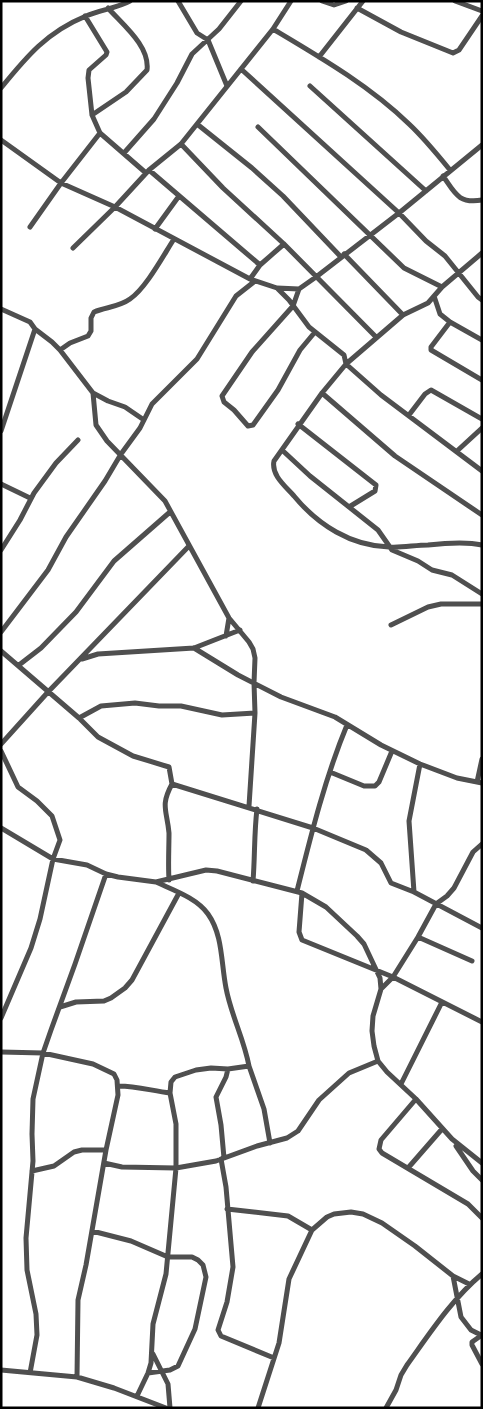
<svg xmlns="http://www.w3.org/2000/svg" width="483" height="1409" viewBox="0 0 483 1409" font-family="Helvetica,sans-serif">
	<style>
		.lines { fill: none; stroke-linecap: round; stroke-linejoin: round }
		.street { stroke: #4f4f4f; stroke-width: 5 }
	</style>
	<rect width="100%" height="100%" fill="#fff"/>
	<g class="lines">
		<path class="street" d="M178 1 197 33 208 40 227 86
			M322 1 334 5 346 1
			M455 1 482 11
			M357 8 401 32 453 53 459 50 482 16
			M85 16 107 52 106 55 89 70 88 78 92 115 100 133 146 173
			M273 29C320 57 370 86 409 124 424 138 437 154 450 170
			M319 57 363 1
			M241 69 399 213 426 241 445 256 478 297 482 300
			M310 86 426 191
			M1 88C27 56 47 32 86 16 100 10 117 8 130 1
			M92 115 126 92 147 70C150 46 123 25 108 8
			M197 124 252 168 283 196 341 257
			M258 127 404 268 442 287
			M1 140 61 183 115 207 250 279 277 288 289 300 309 327 344 355 346 364 381 395 482 471
			M181 144 223 188 284 244 376 337
			M124 153 154 119 177 83 192 54 219 29 241 1
			M149 170 260 265
			M443 176C455 193 458 204 482 200
			M30 227 61 183 100 133
			M155 229 179 196
			M73 248 115 207 149 170 181 144 273 29 291 1
			M482 253 442 287 428 303 403 315 346 364 322 393 274 461C271 475 285 486 294 496 318 525 351 546 389 547 402 548 415 545 428 545 445 543 465 541 482 545
			M344 254 403 315
			M250 279 260 265 284 244
			M277 288 299 289 316 277 399 213 482 145
			M299 289 293 306 252 352 222 396 224 402 234 410 248 426 253 425 278 390 300 350 315 332
			M434 296 440 314 450 322 482 340
			M1 309 30 322 35 329 52 342 60 350 93 393 108 401 125 407 144 420
			M450 322 431 347V350L482 380
			M60 350 70 343 88 336 91 331V318L94 312C106 307 119 307 130 299 146 288 163 256 174 239
			M93 393 96 425 107 441 165 501 229 618 249 642 253 649 255 658 254 683 255 713 249 806
			M322 393 395 456 482 515
			M409 415 425 394 431 390 482 419
			M298 424 376 485 375 491 349 507
			M1 431 35 329
			M282 450 310 476 378 530 392 550 418 561 432 570 452 575 482 594
			M457 451 482 428
			M1 484 30 498
			M1 550 20 520 34 493 56 463 78 440
			M391 625 428 607 441 604H482
			M1 632 48 570 66 537 105 481 121 454 140 428 152 404 197 359 236 296 255 281
			M226 636 229 618
			M194 648 238 675 281 697 335 717 381 745 420 764 457 778 482 783
			M1 651 79 718 98 737 133 756 169 767 172 784 313 828 366 850 381 863 391 883 414 892 482 928
			M82 659 98 654 194 648 240 630
			M19 665 41 648 76 612 114 561 170 512
			M79 718 101 706 135 703 159 706H181L222 715 255 713
			M1 744 48 692 189 546
			M1 751 18 787 37 801 52 816 60 840 53 859 40 919 31 948 1 1018
			M330 772 364 786H375L379 782 392 751
			M477 782 482 759
			M1 828 53 859 87 865 106 874 118 877 156 882 206 870 217 871 302 893 326 907 357 936 364 944 380 978 381 989 373 1016 372 1031 374 1046 378 1061 387 1072 416 1099 452 1139 482 1163
			M169 880C168 864 169 848 169 833 167 810 160 806 172 784
			M253 881C255 857 254 833 257 809
			M297 891C311 835 325 778 347 725
			M414 892 409 821 420 764
			M302 893 299 932 302 940 393 977 482 1022
			M418 937 472 961
			M381 989 393 977 418 937 436 904 447 896 454 888 473 852 482 844
			M60 1007 76 1002 104 1001 111 998 125 988 132 980 179 893
			M1 1052 43 1053 93 1064 114 1074 117 1080 118 1095 106 1150 86 1265 78 1300 77 1377
			M249 1066 264 1109 270 1143
			M401 1084 442 1002
			M119 1086C136 1086 153 1091 170 1093
			M416 1099 381 1140 379 1149 382 1153 468 1204 482 1218
			M456 1146 473 1171 482 1180
			M224 1158 221 1125 216 1097 226 1077 228 1069
			M221 1159 226 1187 233 1267 227 1302 218 1330 221 1336 274 1358
			M104 1163 122 1167 176 1168 216 1161 257 1146 287 1138 298 1131 319 1100 349 1073 378 1061
			M408 1168 442 1129
			M32 1171 54 1166 74 1152 82 1150H106
			M227 1209 288 1216 312 1230
			M92 1231 131 1241 168 1257H192L198 1260 203 1265 206 1277 195 1329 178 1366 170 1370 148 1373
			M453 1276 461 1317 471 1330 481 1335
			M482 1335 472 1342V1345L482 1364
			M153 1354 168 1384 170 1408
			M1 1370 77 1377 114 1388 166 1408
			M30 1373 37 1335 36 1314 27 1270 26 1238 33 1161 32 1134 33 1099 43 1053 51 1030 75 964 106 874
			M137 1396 148 1373 151 1363 153 1324 166 1274 176 1168V1124L170 1093 171 1082 175 1077 196 1070 211 1068 228 1069 249 1066C244 1039 231 1015 226 988 221 963 223 935 208 914 197 898 173 890 156 882
			M258 1408 279 1343 289 1279 312 1230 327 1217 334 1214 351 1212 363 1214 382 1223 415 1246 453 1276 469 1284
			M386 1408 396 1390 401 1375 407 1365C430 1333 452 1299 482 1274"/>
	</g>
	<rect width="483" height="1409" fill="none" stroke="#000000" stroke-width="5"/>
</svg>
